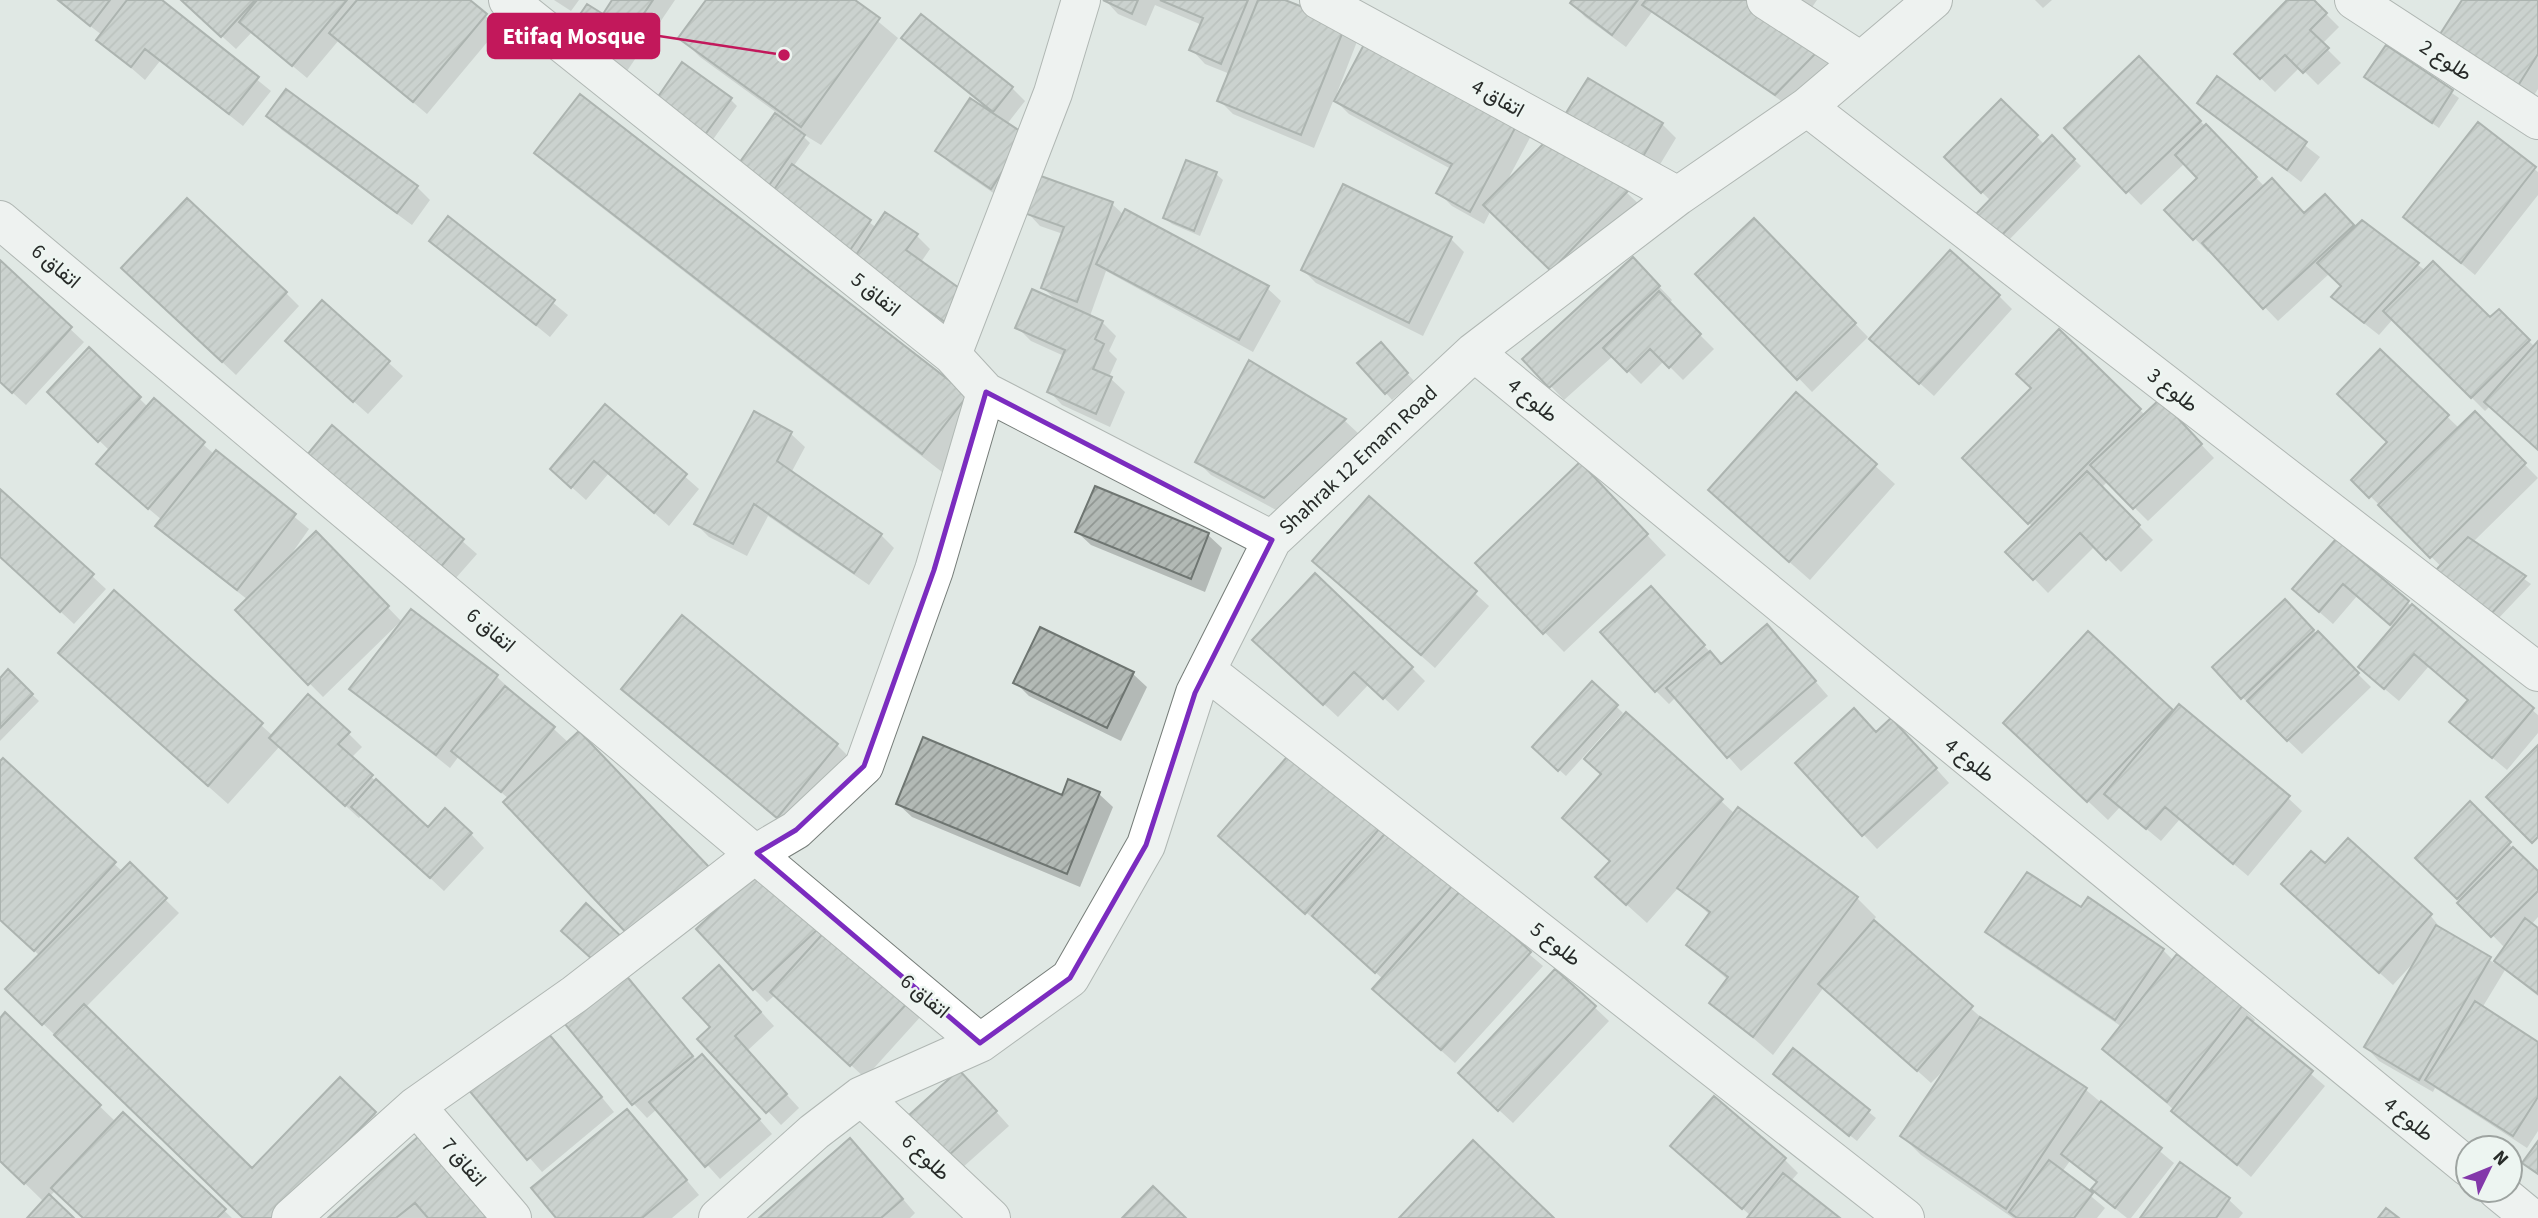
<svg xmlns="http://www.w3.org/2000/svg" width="2538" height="1218" viewBox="0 0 2538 1218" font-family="'Source Sans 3',Vazirmatn,sans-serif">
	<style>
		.shadow { fill: #0003 }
		.building { fill: url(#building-hatch); stroke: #6e7571; stroke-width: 2 }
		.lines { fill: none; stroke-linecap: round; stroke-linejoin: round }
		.minor-casing { stroke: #767d79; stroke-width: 40 }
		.minor { stroke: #fff; stroke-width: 38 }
		.marked { fill: none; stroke: #7b2cbf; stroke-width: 5; stroke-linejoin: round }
		.labels { text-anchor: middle; stroke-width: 5; stroke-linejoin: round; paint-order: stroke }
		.street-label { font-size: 21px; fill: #282b29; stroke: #edf5f1 }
		.leader { fill: none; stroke: #c2185b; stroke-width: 2.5 }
		.callout-dot { fill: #c2185b; stroke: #edf5f1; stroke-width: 2.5 }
		.callout { fill: #c2185b; stroke: #c2185b; stroke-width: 2.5 }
		.callout-label { font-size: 23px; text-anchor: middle; font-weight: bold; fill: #fff }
	</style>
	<defs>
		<pattern id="building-hatch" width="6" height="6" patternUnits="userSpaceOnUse" patternTransform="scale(1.75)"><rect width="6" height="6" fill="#b2b9b5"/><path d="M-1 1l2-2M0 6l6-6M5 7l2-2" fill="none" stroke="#919793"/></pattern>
	</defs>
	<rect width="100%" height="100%" fill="#e0e8e4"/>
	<path class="shadow" d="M56 0H159L271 91 243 126 160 61 145 80 98 39 102 35Z
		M182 0H468L499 28 427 114 339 40 307 78 252 32 236 49Z
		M554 0H579L571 11Z
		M614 0H675L627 71 586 42Z
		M708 0H852L898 38 821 145 798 131 810 143 793 167 877 228 916 235 930 249 921 262 959 334 869 271 740 165 777 113 700 57 681 38Z
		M1105 0H1281L1358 39 1337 93 1533 132 1506 183 1549 141 1627 193 1641 206 1566 283 1491 210 1484 224 1452 206 1438 192 1451 169 1349 114 1334 99 1314 148 1233 114 1219 100 1230 74 1205 64 1192 50 1202 25 1155 5 1146 26 1118 14Z
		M1574 0H1745L1831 64 1790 107 1652 12 1626 47 1585 17 1572 3Z
		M1790 0H1817L1808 13Z
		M2035 0H2052L2043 8Z
		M2290 0H2312L2339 27 2322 44 2341 63 2318 85 2300 67 2275 92 2236 54Z
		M2464 0H2538V89L2528 104Z
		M904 38 1012 88 1025 101 1007 124 1005 201 951 164 937 151 991 111Z
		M2386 47 2459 98 2439 128 2366 77Z
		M2152 72 2265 187 2305 215 2338 210 2356 228 2362 222 2490 320 2498 311 2535 347 2538 344V449L2490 406 2485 411 2393 319 2379 335 2347 310 2333 297 2343 286 2329 274 2278 321 2210 250 2208 252 2167 210 2199 178 2185 163 2141 205 2066 128Z
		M2218 78 2320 157 2301 182 2199 103Z
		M730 99 737 106 709 145 661 110Z
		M2001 101 2045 145 2052 138 2081 166 2007 242 1978 214 1991 201 1946 157Z
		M268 116 417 187 430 200 412 225 282 130Z
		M1662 124 1676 138 1656 171 1582 126Z
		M536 152 967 396 986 416 942 472 556 172Z
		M2534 169 2538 172V195L2475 275 2405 217Z
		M1216 174 1223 180 1200 236 1172 224 1165 218Z
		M1112 204 1124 215 1267 288 1281 301 1253 352 1106 271 1090 316 1102 322 1116 336 1109 351 1117 359 1109 377 1125 392 1110 427 1062 405 1049 391 1064 356 1031 341 1017 327 1058 302 1043 288 1063 234 1040 226 1027 212Z
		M449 218 568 315 550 337 432 241Z
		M1754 220 1868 337 1812 392 1698 274Z
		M1451 239 1464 252 1423 336 1316 283 1303 270Z
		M0 263 84 342 26 405 0 381Z
		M1646 273 1672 300 1669 304 1714 349 1683 380 1664 361 1641 384 1613 356 1564 400 1525 359Z
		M137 282 286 293 299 306 236 375Z
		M1999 296 2012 309 1934 396 1885 352Z
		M322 302 403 376 368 414 300 354Z
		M2059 332 2145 415H2173L2214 458 2148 521 2108 481 2101 488 2153 540 2121 572 2095 546 2048 593 2008 552 2033 527 1964 458 2033 388Z
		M89 349 148 407 154 401 214 454 216 452 309 529 283 566 316 533 401 621 323 697 237 610 248 600 171 539 157 526 162 520 112 478 110 451 49 392Z
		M1387 351 1414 381 1392 400 1386 393Z
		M2380 352 2459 428 2474 413 2538 478 2473 542 2531 584 2496 621 2354 480 2390 443Z
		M1250 363 1345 421 1359 434 1278 511 1211 475 1197 461Z
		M1796 394 1895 484 1810 580 1729 509Z
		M605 406 699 489 669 526 609 473 586 500 566 482Z
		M754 414 791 434 805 447 791 473 881 535 894 548 869 585 768 516 747 556 709 537 696 524Z
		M332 427 477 554 448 587Z
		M1599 484 1666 555 1564 652 1477 563Z
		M1096 488 1208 535 1222 548 1205 592 1091 545 1077 532Z
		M0 491 106 589 74 624 0 556Z
		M1369 498 1489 606 1435 668 1328 574Z
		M2336 541 2538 715V733L2507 770 2465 735 2470 701 2429 666 2399 701 2374 680 2394 628 2357 596 2333 624 2308 602Z
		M115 592 273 736 348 733 362 747 351 758 428 830 471 834 484 848 444 891 362 815 359 818 280 746 228 804 80 672Z
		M1664 602 1722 665 1780 640 1828 696 1741 771 1676 697 1669 704 1656 691Z
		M2298 615 2371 687 2302 754 2242 697Z
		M1040 629 1133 674 1147 687 1121 741 1029 696 1015 682Z
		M2088 634 2174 713 2288 798 2302 811 2248 876 2180 819 2161 841 2120 807 2108 820 2025 742Z
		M1268 653 1412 668 1425 681 1398 711 1369 684 1338 717Z
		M8 672 39 701 0 741V680Z
		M497 677 569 743 509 799 459 756 450 768 351 689Z
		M1592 683 1623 713 1566 776 1534 747Z
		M623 689 837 745 856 764 797 836Z
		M1905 734 1949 783 1877 849 1797 763Z
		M1293 753 1543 966 1455 1063 1387 1002 1383 979 1234 850Z
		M3 761 123 872 130 865 179 913 85 1008 252 1170 340 1080 394 1132 245 1218 7 989 40 956 0 919V764Z
		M1099 794 1113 807 1080 887 912 817 898 804Z
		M1721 801 1735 814 1857 898 1876 917 1873 921 1985 1021 2086 1090 2174 1163 2131 1218H2127L2107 1202 2094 1189 2098 1183 2070 1161 2062 1172 2105 1208 2097 1218H2013L1921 1155 1902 1136 1950 1064 1931 1083 1824 987 1773 1055 1712 1003 1728 980 1688 945 1710 915 1679 887 1647 923 1617 896Z
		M2470 804 2538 874V917L2531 925 2538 930V996L2505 970 2482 1008 2538 1044V1131L2527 1148 2435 1088 2433 1092 2379 1061 2366 1047 2415 961 2393 985 2297 898 2325 865 2430 915 2442 930 2494 963 2505 948 2417 858Z
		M762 869 922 1015 865 1078 775 995 767 1002 754 989Z
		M2081 910 2163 950 2174 961 2242 1007 2255 1020 2252 1024 2325 1086 2251 1177 2104 1049 2122 1027 2001 945 1988 931Z
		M1556 971 1609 1021 1513 1123 1474 1087Z
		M624 975 697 1061 716 1070 772 1134 720 1179 657 1109 647 1118 634 1104 567 1023Z
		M733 981 774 1026 747 1051 799 1108 781 1125 700 1039 713 1027Z
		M5 1015 116 1122 123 1115 232 1218H85L56 1190 49 1197 72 1218H29L44 1202 0 1159V1021Z
		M555 1041 614 1112 542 1172 469 1088Z
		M1794 1051 1876 1118 1857 1141 1782 1081Z
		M973 1086 1009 1126 962 1168 949 1155Z
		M640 1124 699 1195 672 1218H559Z
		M419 1139 492 1218H329Z
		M1672 1146 1784 1159 1798 1173 1791 1181 1837 1218H1749L1751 1216Z
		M864 1154 915 1213 910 1218H761Z
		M2181 1165 2229 1200 2243 1213 2239 1218H2142Z"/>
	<path class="building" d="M58 0H110L90 26Z
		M127 0H162L259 77 229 114 145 49 131 67 96 40Z
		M181 0H255L221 37Z
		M257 0H347L292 66 239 22Z
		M357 0H470L487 14 413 102 329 33Z
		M612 0H653L613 59 570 29 587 4 603 14Z
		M706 0H855L880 18 801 127 678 38Z
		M1103 0H1138L1132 14Z
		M1160 0H1248L1221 64 1189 50 1203 18Z
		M1258 0H1285L1346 24 1301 135 1217 101Z
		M1572 0H1638L1612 35 1570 3Z
		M1646 0H1749L1819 50 1775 95 1642 5Z
		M2287 0H2314L2327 13 2310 30 2329 48 2303 73 2285 55 2260 79 2234 54Z
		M2462 0H2538V54L2514 92 2435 42Z
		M921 14 1013 87 993 112 901 38Z
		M1369 35 1521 117 1470 212 1436 193 1452 164 1334 101Z
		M2386 45 2453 90 2432 123 2364 77Z
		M2139 56 2201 121 2126 193 2064 128Z
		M682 62 732 98 701 140 653 104Z
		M2217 76 2307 142 2287 170 2197 103Z
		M1588 78 1663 123 1642 158 1566 113Z
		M286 89 418 186 397 213 266 116Z
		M580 94 968 395 922 454 534 153Z
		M970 98 1026 135 991 189 935 151Z
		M2001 99 2038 135 1981 193 1944 157Z
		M775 113 805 135 767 188 737 166Z
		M2478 122 2536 167 2461 263 2403 217Z
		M2206 124 2257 177 2193 240 2164 210 2197 178 2175 155Z
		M2052 135 2075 159 2000 237 1976 214Z
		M1548 139 1628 191 1551 271 1483 205Z
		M1186 160 1217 172 1194 231 1163 218Z
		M792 164 871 220 850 250 771 194Z
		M1038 175 1113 202 1077 302 1041 288 1064 227 1024 213Z
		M2272 178 2304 213 2325 194 2354 225 2263 309 2202 243Z
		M1343 184 1452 237 1409 323 1301 270Z
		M187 198 287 292 222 362 121 268Z
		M1125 209 1269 286 1239 340 1096 264Z
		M885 212 918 234 906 250 966 293 945 322 854 258Z
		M448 216 555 300 536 325 429 241Z
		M1754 218 1856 323 1797 380 1695 274Z
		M2362 220 2419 263 2364 323 2331 297 2341 286 2317 263Z
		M1950 250 2000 295 1919 384 1869 339Z
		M1633 257 1660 286 1549 388 1522 359Z
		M0 260 72 327 12 393 0 382Z
		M2433 261 2490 317 2499 309 2530 340 2471 398 2383 311Z
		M1032 289 1103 321 1095 339 1104 344 1093 369 1112 377 1096 414 1047 392 1065 350 1015 328Z
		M1659 291 1701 334 1669 368 1650 349 1627 372 1603 348Z
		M322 300 390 361 353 402 285 341Z
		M2059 329 2141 409 2028 524 1962 458 2031 388 2016 374Z
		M2538 341V450L2484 402Z
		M1381 342 1408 373 1385 394 1357 363Z
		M89 347 141 397 98 442 47 392Z
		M2380 349 2449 415 2369 498 2351 480 2387 442 2337 394Z
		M1249 360 1346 419 1264 498 1195 462Z
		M1796 392 1877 464 1789 562 1708 490Z
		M154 398 205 442 148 509 96 464Z
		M2160 399 2202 444 2133 509 2090 465Z
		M605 404 687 474 654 513 594 461 571 488 550 469Z
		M754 411 792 432 777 461 882 534 854 573 754 504 733 544 694 524Z
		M2475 411 2526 463 2430 558 2378 505Z
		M332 425 464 539 434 575 302 461Z
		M216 450 296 514 237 590 155 526Z
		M1580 462 1648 534 1543 634 1475 563Z
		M2087 471 2140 525 2106 560 2080 533 2033 580 2005 552Z
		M1095 486 1209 533 1191 579 1075 532Z
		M0 489 94 574 60 612 0 557Z
		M1369 496 1477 591 1421 655 1312 561Z
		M316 531 389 606 308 685 235 610Z
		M2468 537 2526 576 2489 616 2436 570Z
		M2336 539 2409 601 2390 625 2343 584 2319 612 2292 589Z
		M1315 573 1413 667 1383 699 1354 672 1323 705 1252 640Z
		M1651 586 1705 645 1655 692 1600 632Z
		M114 590 263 723 208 786 58 653Z
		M2285 599 2314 630 2241 699 2212 667Z
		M2412 604 2534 708 2492 758 2449 722 2468 700 2414 654 2384 689 2358 667Z
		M411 609 498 675 436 755 349 689Z
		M682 615 838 744 777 818 621 689Z
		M1767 624 1816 681 1727 758 1666 688 1710 651 1721 664Z
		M1040 627 1134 672 1107 728 1013 683Z
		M2088 631 2173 710 2087 802 2003 723Z
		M2318 631 2359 673 2287 741 2247 701Z
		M8 669 33 694 0 728V678Z
		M1592 681 1618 705 1558 771 1532 747Z
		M505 686 555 727 501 792 451 751Z
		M308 694 350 732 338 744 373 775 345 806 269 738Z
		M2179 704 2290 796 2233 864 2165 807 2146 829 2104 794Z
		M1854 708 1876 732 1891 718 1937 768 1862 836 1795 763Z
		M1626 712 1723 799 1626 905 1595 877 1610 861 1562 818 1601 774 1584 759Z
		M579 731 710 868 633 940 503 802Z
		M923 737 1062 795 1068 779 1100 792 1067 874 896 804Z
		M2538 745V837L2532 843 2486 797Z
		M1293 750 1380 828 1305 914 1218 836Z
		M3 758 116 862 34 951 0 920V761Z
		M376 779 428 827 445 808 472 833 430 878 351 807Z
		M2470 801 2511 842 2457 899 2415 858Z
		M1738 807 1858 897 1753 1037 1709 1003 1728 977 1686 945 1710 912 1677 888Z
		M1390 828 1453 885 1375 973 1312 916Z
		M2348 838 2432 914 2379 973 2281 884 2311 851 2325 863Z
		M2513 847 2538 871V891L2491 937 2457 903Z
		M130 862 167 898 42 1025 5 989Z
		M762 867 819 928 753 990 696 929Z
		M2027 872 2081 907 2088 897 2164 949 2115 1020 1985 932Z
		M1462 889 1531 952 1441 1050 1372 989Z
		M586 903 627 942 603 969 561 931Z
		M2525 918 2538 928V994L2494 961Z
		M1874 920 1973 1006 1917 1071 1818 984Z
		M2436 925 2491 957 2419 1080 2364 1047Z
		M829 927 910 1000 850 1066 770 992Z
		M2177 954 2243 1005 2167 1102 2102 1049Z
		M719 965 761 1012 735 1036 787 1094 766 1113 697 1039 710 1027 683 998Z
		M1555 969 1596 1006 1498 1111 1458 1073Z
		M624 973 693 1056 632 1105 564 1023Z
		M2475 1001 2538 1042V1097L2513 1136 2425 1080Z
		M84 1004 252 1168 340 1077 376 1112 273 1218H243L54 1035Z
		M5 1012 101 1105 24 1184 0 1161V1018Z
		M1980 1017 2087 1088 2006 1209 1900 1136Z
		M2247 1017 2313 1071 2237 1165 2171 1111Z
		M542 1026 602 1097 527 1160 467 1088Z
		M1793 1048 1870 1110 1849 1136 1773 1074Z
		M702 1054 760 1119 705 1167 649 1102Z
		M959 1070 997 1111 948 1156 909 1115Z
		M1714 1096 1786 1158 1742 1209 1670 1146Z
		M2101 1101 2162 1148 2115 1208 2091 1189 2097 1182 2061 1154Z
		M627 1109 687 1180 642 1218H556L531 1188Z
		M123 1112 226 1209 217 1218H83L51 1188Z
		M419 1136 492 1218H428L415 1203 396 1218H328Z
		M850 1138 903 1199 881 1218H759Z
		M1473 1140 1554 1218H1399Z
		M2538 1141V1174L2522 1163Z
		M2049 1160 2093 1193 2074 1218H2017L2009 1212Z
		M2180 1162 2230 1198 2216 1218H2140Z
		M1783 1173 1840 1218H1747Z
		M1153 1186 1186 1218H1122Z
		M49 1194 74 1218H27Z
		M2386 1208 2399 1218H2378Z"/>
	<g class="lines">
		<defs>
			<path id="minor" d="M508 0 952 355 986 392 1272 540
				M1319 0 1678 196
				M1766 0 1859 60
				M2354 0 2538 120
				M1807 107 2538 672
				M0 220 980 1043
				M1474 352 2468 1167
				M952 355 1053 93 1081 0
				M1207 671 1905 1218
				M861 1096 991 1218
				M416 1106 512 1218
				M2497 1190 2531 1218
				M291 1218 416 1106 575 994 757 853 796 830 864 766 934 570 986 392
				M718 1218 814 1132 861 1096 980 1043 1070 978 1146 845 1195 693 1272 540 1474 352 1678 196 1807 107 1933 0"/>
		</defs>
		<use href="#minor" class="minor-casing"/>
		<use href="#minor" class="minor"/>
	</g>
	<path d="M0 0H2538V1218H0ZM986 392 1272 540 1195 693 1146 845 1070 978 980 1043 757 853 796 830 864 766 934 570Z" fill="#e0e8e4" fill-opacity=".55" fill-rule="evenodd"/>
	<path class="marked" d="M986 392 1272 540 1195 693 1146 845 1070 978 980 1043 757 853 796 830 864 766 934 570Z"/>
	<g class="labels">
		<g class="street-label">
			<text transform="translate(2446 60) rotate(33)" y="7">طلوع 2</text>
			<text transform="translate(1498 98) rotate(29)" y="7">اتفاق 4</text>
			<text transform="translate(56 266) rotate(40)" y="7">اتفاق 6</text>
			<text transform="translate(876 294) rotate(39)" y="7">اتفاق 5</text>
			<text transform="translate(2173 390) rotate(38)" y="7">طلوع 3</text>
			<text transform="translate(1533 400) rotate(39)" y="7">طلوع 4</text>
			<text transform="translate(1358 460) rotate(-43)" y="7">Shahrak 12 Emam Road</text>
			<text transform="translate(491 630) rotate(40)" y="7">اتفاق 6</text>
			<text transform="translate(1970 760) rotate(39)" y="7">طلوع 4</text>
			<text transform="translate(1556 944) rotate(38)" y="7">طلوع 5</text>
			<text transform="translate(925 996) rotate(40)" y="7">اتفاق 6</text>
			<text transform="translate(2409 1119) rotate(39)" y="7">طلوع 4</text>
			<text transform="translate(926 1157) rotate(43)" y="7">طلوع 6</text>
			<text transform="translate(464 1162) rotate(49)" y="7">اتفاق 7</text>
		</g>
	</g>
	<path class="leader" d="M784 55L659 36"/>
	<circle class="callout-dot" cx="784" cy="55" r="7"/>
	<rect class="callout" x="488" y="14" width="171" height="44" rx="7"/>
	<g class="callout-label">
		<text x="574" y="44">Etifaq Mosque</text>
	</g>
	<g transform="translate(2489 1169) rotate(47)"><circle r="33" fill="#edf5f1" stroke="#9ea4a1" stroke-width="2"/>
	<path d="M0-5L12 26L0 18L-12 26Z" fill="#8338aa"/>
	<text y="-10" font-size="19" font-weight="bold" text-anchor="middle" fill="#282b29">N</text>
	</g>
</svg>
